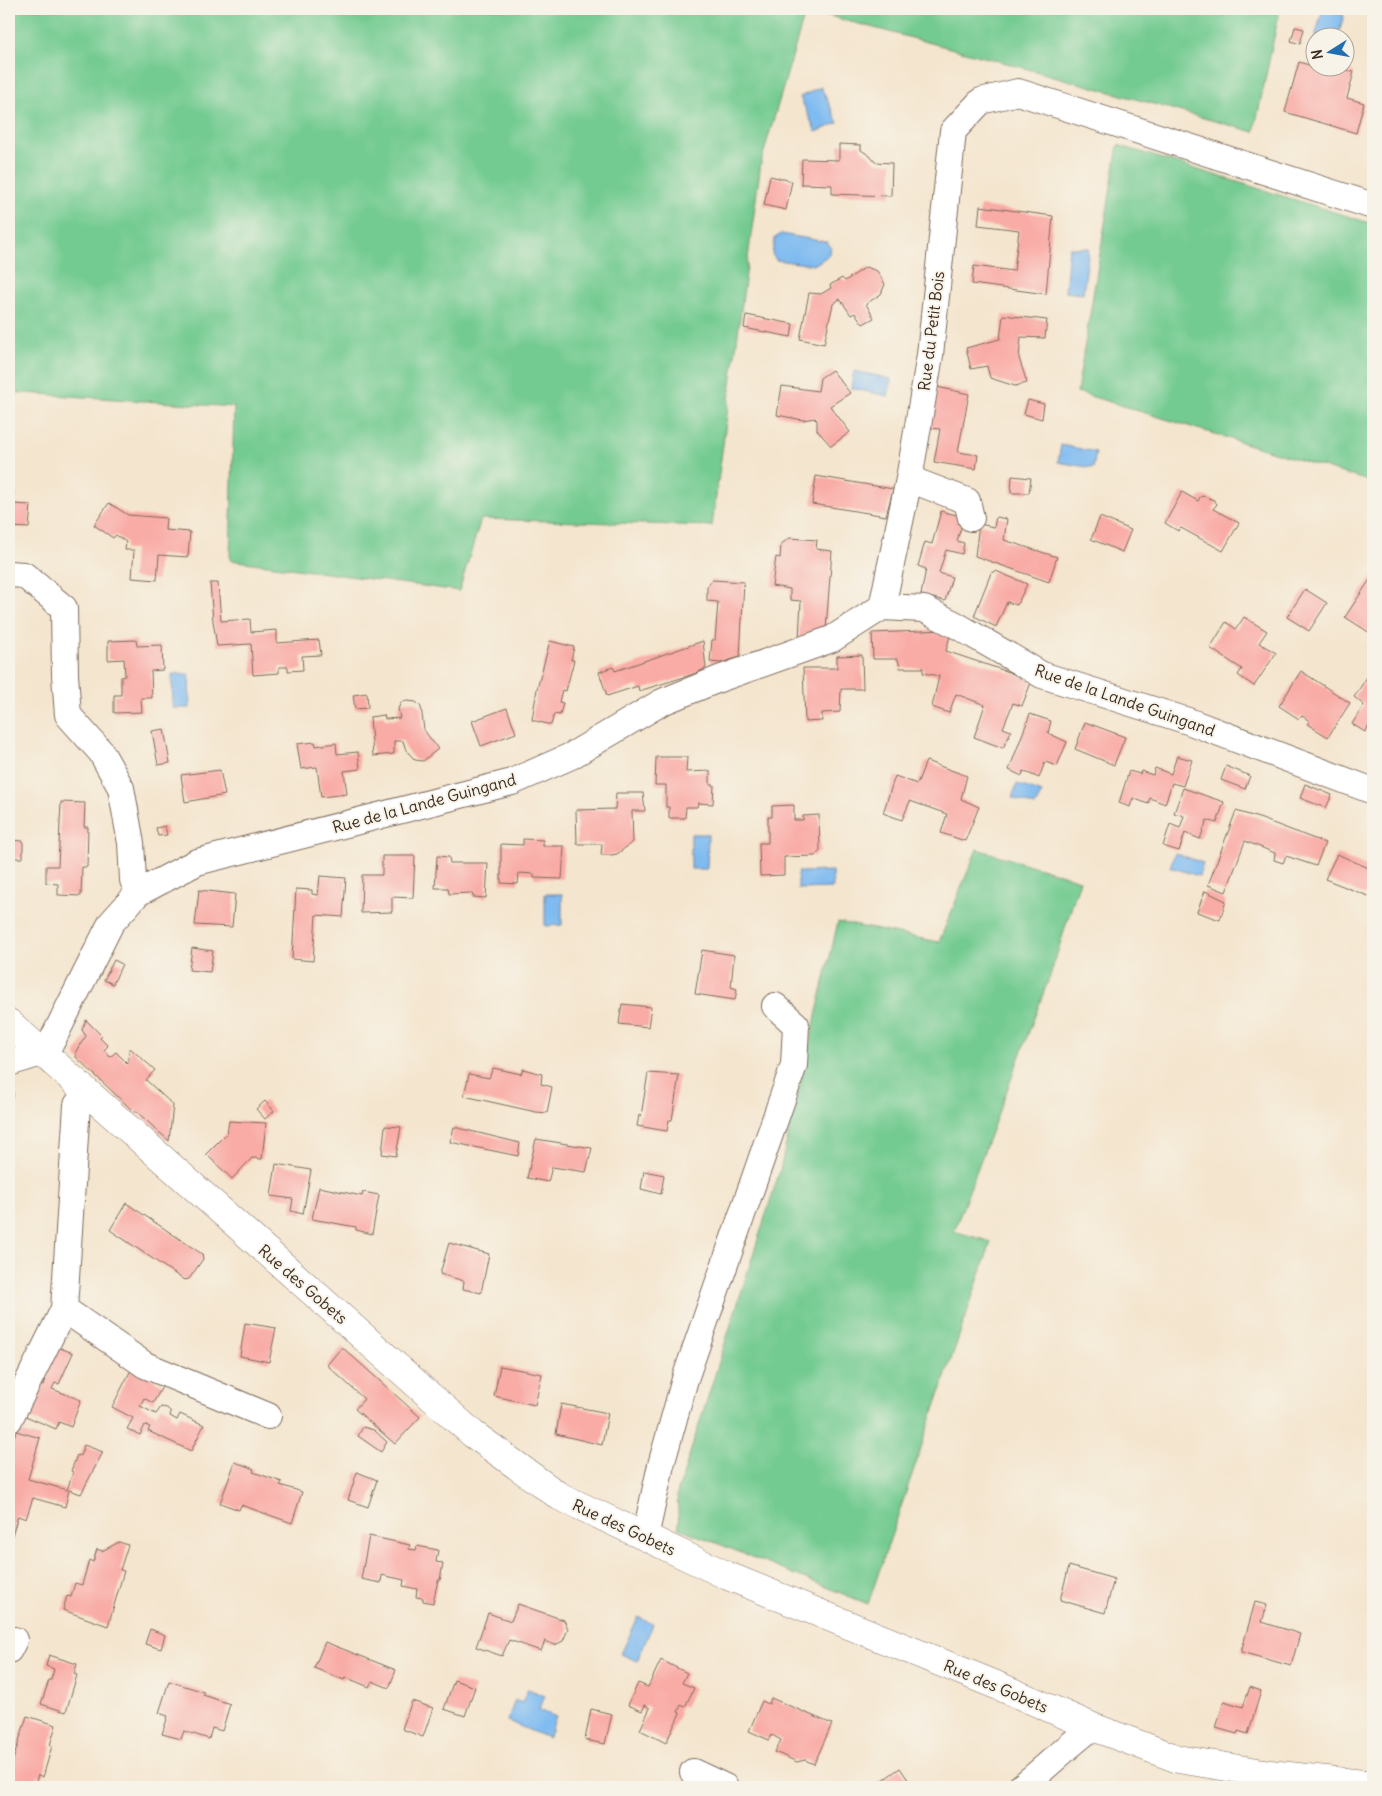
<svg xmlns="http://www.w3.org/2000/svg" width="1382" height="1796" viewBox="0 0 1382 1796" font-family="Delius,sans-serif">
	<style>
		.green { fill: #73cb91; stroke: #577a58 }
		.water { fill: #7fbbf1; stroke: #5d7288 }
		.building { fill: #f9aba6 }
		.lines { fill: none; stroke-linecap: round; stroke-linejoin: round }
		.minor-casing { stroke: #7c6b5c; stroke-width: 28 }
		.major-casing { stroke: #7c6b5c; stroke-width: 29 }
		.minor { stroke: #fff; stroke-width: 26 }
		.major { stroke: #fff; stroke-width: 28 }
		.labels { text-anchor: middle; stroke-width: 4; stroke-linejoin: round; paint-order: stroke }
		.street-label { font-size: 16px; fill: #3b2a1e; stroke: #f7f3e8 }
	</style>
	<rect width="100%" height="100%" fill="#f7f3e8"/>
	<filter id="ink" filterUnits="userSpaceOnUse"><feTurbulence type="fractalNoise" baseFrequency=".02" numOctaves="2"/><feDisplacementMap in="SourceGraphic" scale="10" xChannelSelector="R" yChannelSelector="G"/><feConvolveMatrix kernelMatrix="1 2 1 2 8 2 1 2 1" color-interpolation-filters="sRGB"/></filter>
	<filter id="wash" filterUnits="userSpaceOnUse"><feTurbulence type="fractalNoise" baseFrequency=".0096" numOctaves="4" result="noise"/><feDisplacementMap in="SourceGraphic" scale="20" xChannelSelector="R" yChannelSelector="G"/><feGaussianBlur stdDeviation="1.12" result="paint"/><feColorMatrix in="noise" values="0 0 0 0 0 0 0 0 0 0 0 0 0 0 0 0 0 1.4 0 .05"/><feComposite in="paint" operator="in"/></filter>
	<g filter="url(#wash)">
		<rect width="100%" height="100%" fill="#f4e5ce"/>
		<path class="green" d="M9 9H1280L1254 132 999 61 806 10 761 162 712 526 481 519 459 591 230 560 234 407 9 392Z
			M1118 145 1373 224V485L1365 480 1077 392Z
			M977 849 1080 880 1051 973 954 1231 991 1242 868 1604 679 1528 677 1494 780 1170 838 922 939 942Z"/>
		<path class="water" d="M1323 9 1344 15 1338 37H1315Z
			M821 87 838 123 816 132 800 97Z
			M781 234 827 242 831 247 829 255 814 265 776 260 772 254 775 238Z
			M1069 248H1089L1083 294 1065 292Z
			M854 371 891 379 888 396 851 388Z
			M1061 445 1096 452 1093 468 1058 462Z
			M189 674 190 708H173L172 674Z
			M1017 784 1042 793 1035 806 1012 798Z
			M691 834H708L707 869H691Z
			M1175 853 1203 863 1199 876 1170 867Z
			M832 871 833 888 798 889V872Z
			M545 894H562V925L545 926Z
			M638 1617 653 1624 637 1661 621 1654Z
			M528 1689 545 1696 539 1710 556 1717 548 1738 507 1721 515 1700 522 1703Z"/>
		<g id="blocks">
			<path class="building" d="M1295 27 1304 29 1300 44 1291 41Z
				M1299 62 1326 70 1327 68H1338L1354 72 1347 98 1364 103 1356 133 1285 112Z
				M839 144 861 145V150L870 156 875 162 892 163 891 196 832 194V185L801 184 802 159 839 160Z
				M770 176 792 181 786 210 764 205Z
				M980 206 1053 216 1046 294 972 284 974 266 1014 271 1019 230 978 225Z
				M866 267 877 271 885 284 881 294 866 304 874 318 863 324 855 313 851 315 840 299 833 304 824 344 800 339 809 293 821 294 831 288 830 285 842 278 845 281Z
				M746 315 793 324 791 337 744 328Z
				M1003 315 1047 320 1045 338 1021 337 1019 358 1027 383 1015 386 990 378 987 366 971 369 966 348 1000 339Z
				M832 370 850 393 830 406 850 432 831 446 817 430V420L815 418 803 420 777 415 782 386 818 391 820 378Z
				M937 387 969 394 958 452 978 455 976 469 934 462 940 429 929 428Z
				M1028 400 1044 404 1042 419 1024 414Z
				M816 476 893 489 886 516 812 504Z
				M1012 476 1031 478 1029 493H1011Z
				M9 491H14L13 504 31 505 29 528 9 527Z
				M1182 492 1198 501 1200 497 1204 496 1214 500 1217 504 1213 509 1239 523 1223 551 1181 528 1178 531 1165 523Z
				M109 503 128 515 166 518 165 530 190 532 188 557 159 555 157 580 132 578 134 550H125L126 542 116 535 113 538 94 525Z
				M941 511 964 517 957 541 964 543 962 554 946 550 939 573 952 577 945 601 921 595 926 569 918 566 925 542 932 544Z
				M996 517 1007 519 1004 540 1057 557 1049 582 975 556 979 524 994 527Z
				M1100 517 1131 530 1122 552 1091 539Z
				M790 538 817 540 816 549 832 551 826 629 799 638 801 601 790 600V589L772 586 776 557 780 558 781 544Z
				M996 571 1027 584 1017 605 1007 602 996 627 974 616 991 573Z
				M1373 575V628L1370 633 1345 617Z
				M712 580 744 582 740 657 721 663 710 662 712 640H715L718 602 707 601V587Z
				M210 583H218L221 621 250 619 251 632 277 630V643L319 640 321 655 302 656 303 670 288 671V667H279V673L253 675 251 644 217 646 213 621Z
				M1305 589 1327 603 1309 631 1287 617Z
				M1244 617 1267 631 1259 643 1276 653 1254 686 1238 675 1242 669 1210 648 1226 622 1236 629Z
				M946 630 951 632 946 651 1032 680 1022 706 1013 703 1003 728 1011 731 1003 748 974 737 985 705 956 694 949 713 932 707 939 676 923 673V668H900L898 659H873L872 633Z
				M136 640 137 646 162 645 163 670 151 671 152 698H141L142 712 114 713V695H121V677L125 676 124 659 108 660V641Z
				M550 641 574 647 571 660H574L566 691 562 690 559 702 563 703 560 715 554 714 551 725 532 720 537 689Z
				M703 641 706 668 697 673 639 691 638 686 607 696 599 672 613 667 615 671Z
				M862 655 863 689H841L840 712 822 713V721L805 722 803 668H837V656Z
				M1373 668V728L1369 726 1365 732 1352 724 1364 705 1354 697Z
				M1301 671 1350 703 1328 737 1307 724 1310 721 1302 716 1299 719 1279 706Z
				M367 693 368 708 355 709 353 695Z
				M407 701 416 702 421 707 424 730 438 749 423 761 415 760 406 750 403 741H394V754L373 756 370 717 384 715 385 719 400 718 398 709 401 702Z
				M507 708 516 733 481 746 472 721Z
				M1030 714 1051 721 1048 733 1067 742 1057 766 1045 762 1039 778 1023 771 1022 776 1009 770Z
				M1085 722 1125 737 1114 765 1075 749Z
				M164 729 170 763 158 765 152 731Z
				M315 742 316 746 336 743 337 754 358 752 360 769 344 771 347 794 321 797 317 767 301 769 297 744Z
				M1177 756 1192 760 1183 786 1172 783 1165 804 1150 798 1148 804 1133 798 1130 807 1119 803 1129 771 1140 774 1141 771 1153 775 1155 768 1171 774Z
				M656 757H687L686 772 710 771V785H714L713 804 698 803 697 807H686L685 818H669V807H666V785H655Z
				M926 761 967 776 961 799 979 807 965 841 941 833 947 814 910 801 902 820 883 813 895 776 917 784Z
				M1226 766 1250 776 1245 789 1221 780Z
				M220 770 225 795 185 802 181 775Z
				M1305 784 1332 795 1326 808 1300 798Z
				M1183 788 1224 802 1217 823 1207 820 1200 839 1185 833 1179 851 1163 846 1170 824 1180 828 1184 816 1174 813Z
				M616 793H643L645 811H632L633 842 617 854 611 855H601L602 844H577L576 810 615 809Z
				M61 802 85 803 84 827H88L87 867H82L81 896 58 895V884L46 883V866H58Z
				M794 805V820H803V816L819 815 820 851 815 856 784 857V875L760 876 759 843H768V817H772V806Z
				M1236 811 1262 819 1325 843 1316 866 1286 856 1283 863 1274 860 1275 853 1245 841 1226 892 1208 885Z
				M165 826 167 835 158 836 156 828Z
				M523 839 543 840V846H564L562 879 534 878V874L519 873 518 884 501 883V844L523 845Z
				M9 840 23 841V858H9Z
				M1337 854 1373 870V898L1325 879Z
				M382 856H415L413 898 392 897V912L361 913 362 875H382Z
				M437 856 449 857 450 863H488L486 898 473 897 472 893 449 894 448 888H435Z
				M320 876 346 878 343 917 316 915 313 961 292 959 296 889 312 890V894L318 895Z
				M199 890 235 894 232 927 195 925Z
				M1205 891 1226 901 1220 920 1197 912Z
				M192 948 213 951 210 972 189 970Z
				M702 950 734 955 731 987 737 989 735 1000 695 994Z
				M114 960 122 964 113 984 104 980Z
				M622 1004 651 1007 648 1027 619 1024Z
				M86 1020 102 1036 100 1038 108 1046 104 1050 110 1057 116 1052 127 1063 130 1048 155 1070 146 1080 173 1105 169 1141 136 1111 135 1113 76 1057V1051L86 1036 82 1030Z
				M493 1068 521 1074 523 1069 542 1074 541 1084 552 1087 547 1113 536 1112 464 1096 469 1074 489 1078Z
				M648 1073 679 1075 672 1120H669L667 1131 637 1126 639 1115 641 1116Z
				M9 1077H14L13 1098H9Z
				M265 1101 274 1111 265 1119 256 1109Z
				M229 1121 266 1123 262 1159 252 1158 232 1179 206 1154 227 1133Z
				M385 1126 401 1127 396 1156 382 1154Z
				M454 1127 520 1143 518 1156 450 1142Z
				M536 1139 592 1148 586 1172 552 1167 548 1182 527 1178Z
				M276 1164 311 1170 303 1214 291 1211 293 1199 271 1196Z
				M644 1171 664 1175 661 1194 641 1189Z
				M319 1187 362 1196 363 1192 379 1195 372 1234 356 1230V1227L312 1219Z
				M126 1203 202 1254 203 1259 189 1279 184 1280 110 1230Z
				M449 1243 489 1254 481 1293 463 1289 464 1281 440 1274Z
				M245 1323 276 1328 269 1362 240 1356Z
				M55 1346 73 1353 59 1384 55 1383 52 1389 81 1400 71 1427 59 1422 56 1429 23 1415 38 1384 43 1386 45 1379 40 1377Z
				M342 1347 420 1417 395 1444 355 1409 364 1399 327 1365Z
				M9 1365 14 1367 9 1381Z
				M500 1366 542 1374 535 1405 494 1396Z
				M132 1368 163 1385 153 1403 144 1398 140 1406 156 1414 161 1407 167 1408 171 1412 170 1416 177 1420 180 1414 204 1425 191 1451 148 1431 150 1427 145 1425 140 1435 127 1429 133 1418 112 1407Z
				M561 1404 608 1413 602 1445 556 1434Z
				M363 1427 374 1430 387 1442 381 1452 358 1436Z
				M16 1431 40 1438 28 1479 67 1490 73 1472 71 1471 77 1455 80 1456 84 1445 103 1452 81 1494 69 1490 65 1507 33 1498 26 1519 18 1516 9 1545V1460L10 1456 9 1451Z
				M235 1462 254 1469 253 1472 282 1482 280 1485 302 1492 292 1523 241 1505 239 1510 220 1503Z
				M357 1472 377 1480 368 1507 348 1500Z
				M369 1536 410 1545 409 1549 416 1550 417 1546 438 1550 436 1562 443 1563 440 1580H438L433 1603 423 1601V1598L416 1597 417 1589 403 1586 404 1580 382 1575 381 1583 361 1579Z
				M119 1542 128 1545 120 1570 124 1571 108 1626 63 1610 67 1596 71 1597 75 1583 82 1585 89 1560 93 1562 97 1549 102 1551Z
				M1069 1566 1114 1579 1105 1613 1060 1600Z
				M1255 1602 1267 1605 1262 1622 1300 1634 1291 1666 1241 1652Z
				M518 1604 564 1620 568 1629 563 1641 555 1645 545 1641 541 1651 509 1640 502 1656 476 1647 488 1613 511 1621Z
				M150 1629 165 1635 161 1649 145 1644Z
				M325 1642 396 1670 389 1688 372 1681 369 1687 345 1677 344 1680 314 1668Z
				M49 1655 77 1664 74 1674 77 1675 66 1712 41 1704 49 1680H51L54 1669 46 1666Z
				M661 1660 687 1673 682 1683 694 1688 685 1707 681 1705 678 1712 680 1713 666 1743 640 1730 650 1708 645 1705 642 1711 628 1705 638 1683 648 1687Z
				M454 1680 475 1687 465 1716 444 1709Z
				M169 1681 204 1692 203 1695 230 1704 222 1731 212 1728 209 1739 184 1731 181 1739 162 1734 168 1716 159 1713Z
				M1250 1687 1261 1691 1248 1734 1238 1731 1237 1734 1216 1728 1224 1701 1243 1707Z
				M771 1698 832 1724 814 1764 805 1760 797 1762 775 1752 781 1740 772 1735 769 1740 749 1731 762 1701 769 1704Z
				M412 1701 433 1708 423 1737 402 1729Z
				M591 1709 612 1714 605 1744 585 1740Z
				M27 1716 56 1725 50 1745 52 1746 43 1777 38 1775 34 1787H9V1761L12 1763Z
				M900 1768 913 1787H873Z
				M371 1782 384 1787H369Z"/>
		</g>
	</g>
	<g filter="url(#ink)">
		<use href="#blocks" fill-opacity="0" stroke="#7c6b5c" stroke-width="1"/>
		<g class="lines">
			<defs>
				<path id="minor" d="M909 479 967 501 971 518
					M9 574 24 575 64 608 65 675 68 715 101 752 121 788 131 843 133 880 138 893
					M882 607 909 479 930 355 953 131 981 101 1018 92 1373 206
					M9 1063 41 1053 52 1041 111 923 138 893 197 862 512 782 571 756 662 702 719 679 832 639 882 607 924 609 956 625 1042 675 1188 721 1373 791
					M64 1309 145 1365 268 1416
					M9 1420 64 1309 77 1105 86 1092
					M645 1537 661 1465 685 1379 794 1065 796 1025 775 1006
					M9 1650 14 1640
					M693 1772 725 1787
					M1021 1787C1046 1768 1068 1745 1093 1727"/>
				<path id="major" d="M9 1023 473 1434 559 1496 728 1576 996 1685 1093 1727 1178 1759 1270 1774 1373 1785"/>
			</defs>
			<use href="#minor" class="minor-casing"/>
			<use href="#major" class="major-casing"/>
			<use href="#minor" class="minor"/>
			<use href="#major" class="major"/>
		</g>
	</g>
	<g class="labels">
		<g class="street-label">
			<text transform="translate(931 331) rotate(-83)" y="6">Rue du Petit Bois</text>
			<text transform="translate(1125 700) rotate(19)" y="6">Rue de la Lande Guingand</text>
			<text transform="translate(424 803) rotate(-15)" y="6">Rue de la Lande Guingand</text>
			<text transform="translate(303 1284) rotate(41)" y="6">Rue des Gobets</text>
			<text transform="translate(624 1527) rotate(25)" y="6">Rue des Gobets</text>
			<text transform="translate(996 1686) rotate(23)" y="6">Rue des Gobets</text>
		</g>
	</g>
	<rect width="1382" height="1796" fill="none" stroke="#f7f3e8" stroke-width="30"/>
	<g transform="translate(1330 52) rotate(259)"><circle r="24" fill="#f7f3e8" stroke="#aca397"/>
	<path d="M0-4L9 19L0 12L-9 19Z" fill="#1f6fb2"/>
	<text y="-8" font-size="14" font-weight="bold" text-anchor="middle" fill="#3b2a1e">N</text>
	</g>
</svg>
